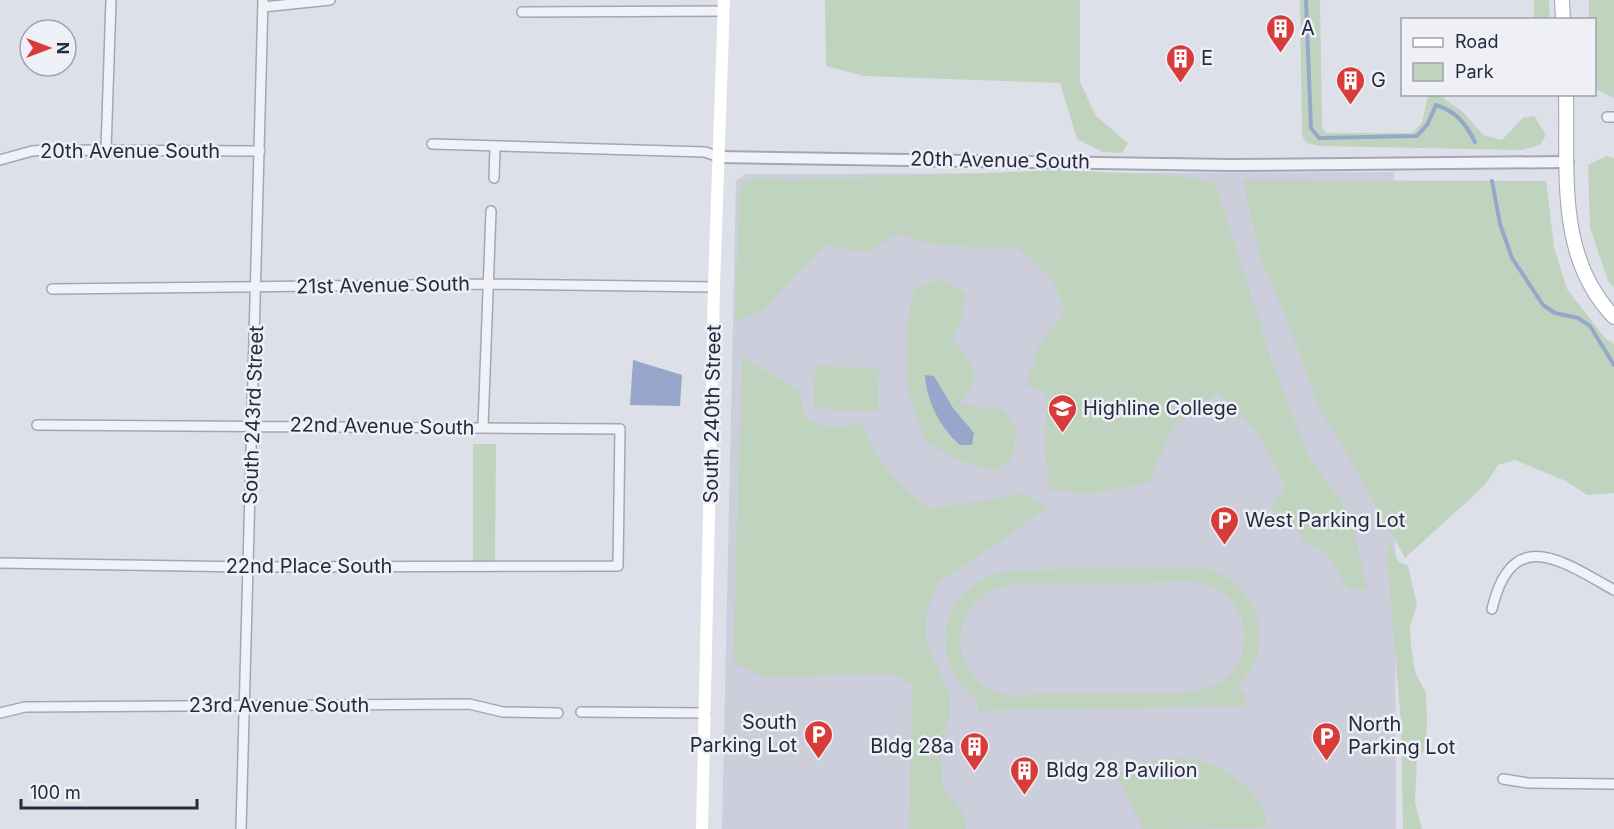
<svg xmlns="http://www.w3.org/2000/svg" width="1614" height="829" viewBox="0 0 1614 829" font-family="Inter,sans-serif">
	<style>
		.built { fill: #cccfdb }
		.green { fill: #c0d3be; fill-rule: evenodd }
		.water { fill: #96a7cb }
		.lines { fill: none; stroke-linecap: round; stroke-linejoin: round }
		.stream { stroke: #96a7cb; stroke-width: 4 }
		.minor-casing { stroke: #a3a6b3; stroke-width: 12 }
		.tertiary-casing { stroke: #a3a6b3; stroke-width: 14 }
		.primary-casing { stroke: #9ca2b5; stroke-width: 16 }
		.minor { stroke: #f1f2f7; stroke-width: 9 }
		.tertiary { stroke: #f1f2f7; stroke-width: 10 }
		.secondary { stroke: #fff; stroke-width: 12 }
		.primary { stroke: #fff; stroke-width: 14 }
		.labels { text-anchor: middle; stroke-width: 5; stroke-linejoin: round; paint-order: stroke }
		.poi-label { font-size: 20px; fill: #262b41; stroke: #eef0f6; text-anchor: start }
		.street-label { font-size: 20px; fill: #262b41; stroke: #eef0f6 }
	</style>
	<rect width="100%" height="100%" fill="#dee0e9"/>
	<path class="built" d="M1394 172 1396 829H722L736 181 746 174Z"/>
	<path class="green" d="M825 0H1080V82L1096 116 1128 143 1122 153 1103 152 1077 139 1060 83 864 76 826 66Z
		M1300 0H1320L1322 127 1326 133H1412L1422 123 1428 95H1446L1444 99 1462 111 1483 135 1502 140 1523 118 1534 116 1546 135 1540 145 1521 150 1320 146 1306 143 1302 135Z
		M1534 0H1549L1550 19H1534Z
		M1589 0H1614V98L1595 89 1594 20 1589 19Z
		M1607 156 1614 158V288L1608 281 1590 228 1588 165Z
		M1063 170 1180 176 1216 184 1271 359 1309 458 1350 513 1367 589H1348L1325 551 1303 542 1293 520 1270 508 1286 486 1257 431 1218 392 1173 427 1148 483 1088 494 1050 490 1044 447 1047 392 1026 386 1040 344 1065 311 1052 279 1018 248 940 246 896 234 867 253 825 245 762 311 735 321 740 186 754 178 789 180Z
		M1243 180 1546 181 1554 247 1567 289 1605 338 1614 344V493L1587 495 1566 481 1515 460 1498 465 1485 485 1405 558 1341 443 1321 413 1286 317 1260 257Z
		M940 279 965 293 963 315 953 339 976 374 970 391 960 404 1003 410 1017 429 1012 459 996 471 959 461 926 442 907 387V324L914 289Z
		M742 357 800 391 805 419 831 428 863 423C875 463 898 482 929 509 961 503 993 501 1024 493L1047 507 973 561 938 582 926 614V642L950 695V715L940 748 943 787 961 810 967 829H909L912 685 893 674 762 677 733 662Z
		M815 366 879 368 878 411 814 409Z
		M473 444H496L495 561H473Z
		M1390 543 1399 562 1408 566 1417 605 1410 625 1411 646 1415 672 1426 693 1427 720 1426 748 1417 760 1415 803 1422 829H1403L1401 724 1387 554Z
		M1200 567C1260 581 1280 647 1235 690L1245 691V706L978 711V700C920 658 943 577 1014 570ZM1189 582C1261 585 1264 684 1191 692L1006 695C941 678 947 593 1014 585Z
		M1169 758 1197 759 1228 772 1249 789 1264 809 1267 828 1143 829 1116 774 1141 762Z"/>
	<path class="water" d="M633 360 682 375 680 406 630 405Z
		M925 375 934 376 953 408 974 433 972 445H960C941 429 926 400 925 375Z"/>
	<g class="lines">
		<path class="stream" d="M1306 0 1311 128 1319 138 1417 136 1427 125 1436 105C1456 111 1466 124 1475 142
			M1492 181 1500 224 1512 258 1543 305 1555 313 1578 318 1590 326 1614 365"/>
		<defs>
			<path id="minor" d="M263 7 330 0
				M522 12 724 11
				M1607 117H1614
				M432 144 705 152 719 157
				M106 150 111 0
				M0 160 32 151 46 150 260 151
				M494 178 495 148
				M52 289 490 284 714 287
				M483 427 491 211
				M0 563 248 567 618 566 620 429 37 425
				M1492 609C1512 524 1562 561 1614 590
				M581 712 705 713
				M0 713 25 707 469 704 503 712 558 713
				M1503 779 1528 783 1614 784
				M241 829 263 0"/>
			<path id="tertiary" d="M719 157 1230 165 1568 162"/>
			<path id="primary" d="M1562 0 1563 20
				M1566 94C1568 172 1556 257 1614 317"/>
		</defs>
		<use href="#minor" class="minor-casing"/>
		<use href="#tertiary" class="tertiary-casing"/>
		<use href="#primary" class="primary-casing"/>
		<use href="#minor" class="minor"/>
		<use href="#tertiary" class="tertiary"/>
		<path class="secondary" d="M702 829 714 287 724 0"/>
		<use href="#primary" class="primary"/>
	</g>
	<defs>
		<symbol id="building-pin" viewBox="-11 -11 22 30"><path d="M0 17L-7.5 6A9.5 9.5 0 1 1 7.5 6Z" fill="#d73c3a" stroke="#eef0f6"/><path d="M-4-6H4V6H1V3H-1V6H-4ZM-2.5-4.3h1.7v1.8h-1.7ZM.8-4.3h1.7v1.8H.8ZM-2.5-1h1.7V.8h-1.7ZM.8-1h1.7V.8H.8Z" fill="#fff"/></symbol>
		<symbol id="university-pin" viewBox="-11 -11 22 30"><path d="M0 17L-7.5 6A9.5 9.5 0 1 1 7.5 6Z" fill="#d73c3a" stroke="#eef0f6"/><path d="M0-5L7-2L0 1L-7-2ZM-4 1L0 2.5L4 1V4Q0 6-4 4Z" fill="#fff"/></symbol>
		<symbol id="parking-pin" viewBox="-11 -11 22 30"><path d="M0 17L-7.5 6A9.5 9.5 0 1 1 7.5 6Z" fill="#d73c3a" stroke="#eef0f6"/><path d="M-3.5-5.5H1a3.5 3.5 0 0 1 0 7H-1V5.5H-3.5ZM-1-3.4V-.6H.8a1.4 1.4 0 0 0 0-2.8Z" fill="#fff"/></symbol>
	</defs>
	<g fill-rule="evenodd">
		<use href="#building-pin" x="1264" y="12" width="33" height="45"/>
		<use href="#building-pin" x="1164" y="42" width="33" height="45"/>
		<use href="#building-pin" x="1334" y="64" width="33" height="45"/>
		<use href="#university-pin" x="1046" y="392" width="33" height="45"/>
		<use href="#parking-pin" x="1208" y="504" width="33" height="45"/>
		<use href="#parking-pin" x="802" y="718" width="33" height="45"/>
		<use href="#parking-pin" x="1310" y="720" width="33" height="45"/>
		<use href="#building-pin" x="958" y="730" width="33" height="45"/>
		<use href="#building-pin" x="1008" y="754" width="33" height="45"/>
	</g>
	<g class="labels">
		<g class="poi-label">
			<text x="1301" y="35">A</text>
			<text x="1201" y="65">E</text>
			<text x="1371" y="87">G</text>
			<text x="1083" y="415">Highline College</text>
			<text x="1245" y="527">West Parking Lot</text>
			<text x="797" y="729" text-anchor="end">South<tspan x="797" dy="23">Parking Lot</tspan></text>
			<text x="1348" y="731">North<tspan x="1348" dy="23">Parking Lot</tspan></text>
			<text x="954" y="753" text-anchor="end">Bldg 28a</text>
			<text x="1046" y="777">Bldg 28 Pavilion</text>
		</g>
		<g class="street-label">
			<text x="130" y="158">20th Avenue South</text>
			<text transform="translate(1000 160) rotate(1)" y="7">20th Avenue South</text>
			<text transform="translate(383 285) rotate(-1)" y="7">21st Avenue South</text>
			<text transform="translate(712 414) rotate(-89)" y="7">South 240th Street</text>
			<text transform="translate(253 415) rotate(-88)" y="7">South 243rd Street</text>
			<text transform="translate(382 426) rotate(1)" y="7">22nd Avenue South</text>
			<text x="309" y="573">22nd Place South</text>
			<text x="279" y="712">23rd Avenue South</text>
		</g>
	</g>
	<rect x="1401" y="18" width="195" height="78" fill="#eef0f6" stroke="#9ea1ae" stroke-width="1.5"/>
	<rect x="1413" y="38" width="30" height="9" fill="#ffffff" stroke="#9ea1ae" stroke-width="1.5"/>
	<text x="1455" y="48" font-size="18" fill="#262b41">Road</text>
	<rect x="1413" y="63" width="30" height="18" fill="#c0d3be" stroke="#9ea1ae" stroke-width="1.5"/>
	<text x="1455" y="78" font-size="18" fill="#262b41">Park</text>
	<g transform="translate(48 48) rotate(90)"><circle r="28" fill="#eef0f6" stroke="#9ea1ae" stroke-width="1.5"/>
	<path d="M0-4.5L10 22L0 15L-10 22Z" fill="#d73c3a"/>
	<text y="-9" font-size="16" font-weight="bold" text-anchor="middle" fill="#262b41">N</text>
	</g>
	<path d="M21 799v9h176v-9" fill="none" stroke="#262b41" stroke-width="3"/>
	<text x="30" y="799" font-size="18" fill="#262b41" stroke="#eef0f6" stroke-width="4.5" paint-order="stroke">100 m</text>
</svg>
